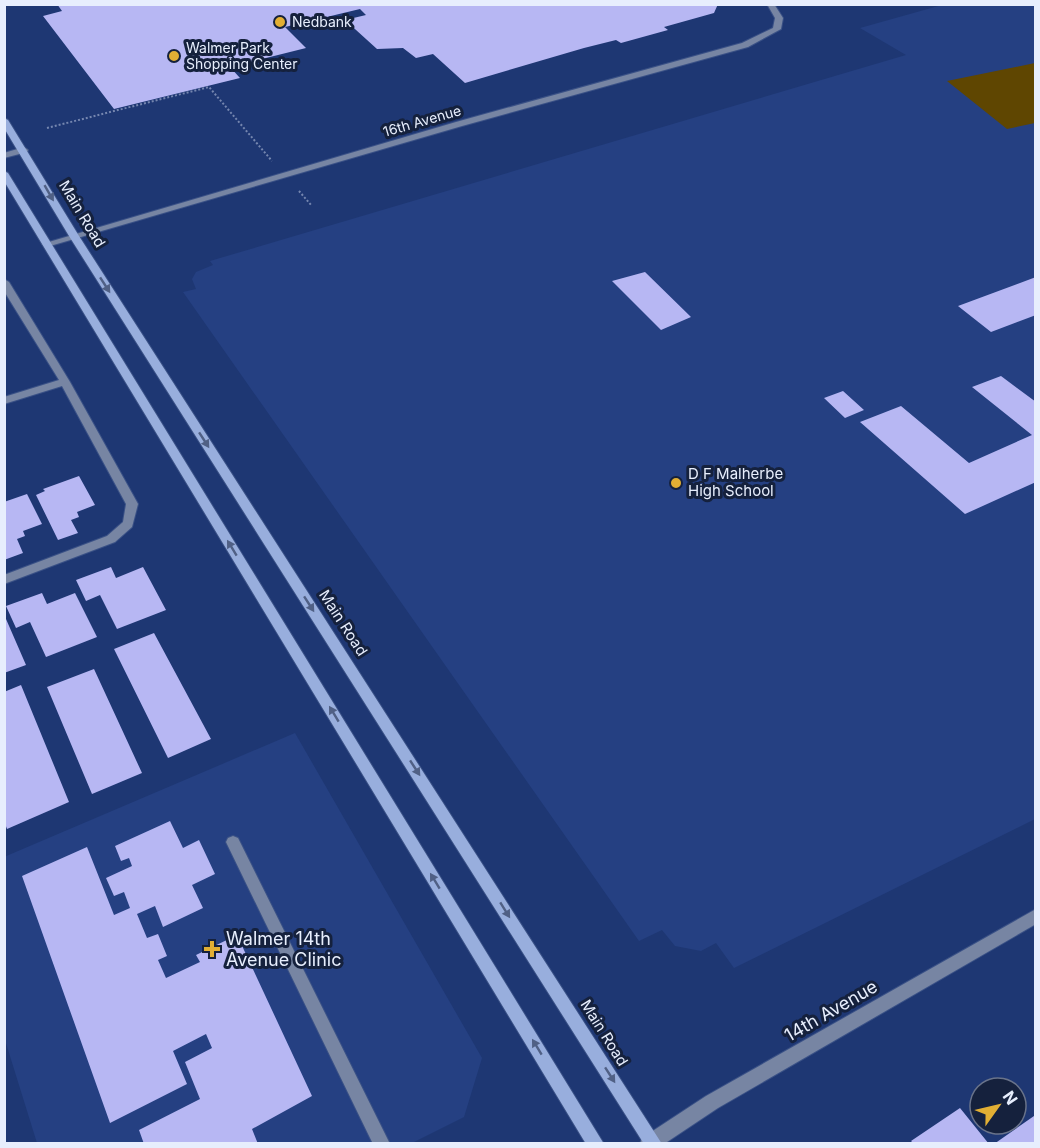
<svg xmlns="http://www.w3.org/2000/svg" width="1040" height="1148" viewBox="0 0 1040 1148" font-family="Inter,sans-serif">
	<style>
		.built { fill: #254082 }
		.green { fill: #5f4601 }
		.building { fill: #b7b7f3 }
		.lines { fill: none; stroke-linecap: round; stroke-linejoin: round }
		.service-casing { stroke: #3a5186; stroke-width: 2 }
		.minor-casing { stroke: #3a5186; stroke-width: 2 }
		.secondary-casing { stroke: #3a5186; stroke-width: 2 }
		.path { stroke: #7586af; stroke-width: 2; stroke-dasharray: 2 2; stroke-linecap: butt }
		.service { fill: #7785a3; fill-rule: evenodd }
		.minor { fill: #7785a3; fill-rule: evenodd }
		.secondary { fill: #98aedd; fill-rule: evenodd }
		.oneway { fill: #506085 }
		.poi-dot { fill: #e2af34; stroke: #15213d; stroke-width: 2 }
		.labels { text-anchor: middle; stroke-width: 6; stroke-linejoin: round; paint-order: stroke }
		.far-poi-label { font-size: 14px; fill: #e7eefd; stroke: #15213d; text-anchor: start }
		.far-street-label { font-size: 14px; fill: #e7eefd; stroke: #15213d }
		.street-label { font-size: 15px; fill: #e7eefd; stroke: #15213d }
		.poi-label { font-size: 15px; fill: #e7eefd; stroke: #15213d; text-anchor: start }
		.near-poi-label { font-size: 18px; fill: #e7eefd; stroke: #15213d; text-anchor: start }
		.near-street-label { font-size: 18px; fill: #e7eefd; stroke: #15213d }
	</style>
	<rect width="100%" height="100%" fill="#1e3773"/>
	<path class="built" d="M942 5H1035V819L734 968 716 943 701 951 675 946 662 930 639 941 183 292 196 289 192 279 196 272 213 265 210 261 906 55 860 28Z
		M295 733 482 1058 464 1117 412 1143H37L5 1040 4 857Z"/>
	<path class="green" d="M1035 63V123L1007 129 947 81Z"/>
	<path class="building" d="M57 4H718L714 13 664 27 668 30 621 43 616 40 584 48 465 83 433 54 416 58 403 48 377 49 345 20 366 15 360 9 285 27 306 48 230 67 240 78 114 109 43 16 62 11Z
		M645 272 691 317 661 330 612 281Z
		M1036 277V315L991 332 958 306Z
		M1001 376 1036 402V482L965 514 860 422 901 406 969 463 1032 435 972 387Z
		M843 391 864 410 845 418 824 398Z
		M79 476 95 505 77 512 79 517 71 520 78 533 58 540 36 495 45 491 43 489Z
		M27 494 42 524 23 531 25 536 17 539 23 553 4 560V502Z
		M111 567 116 578 143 567 166 610 117 629 100 595 86 601 76 580Z
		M42 593 47 604 75 593 97 637 46 657 30 622 16 628 6 606Z
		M6 619 26 665 4 673V620Z
		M154 633 211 739 168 758 114 649Z
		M94 669 142 773 92 794 47 687Z
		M21 685 69 802 7 829 4 821V692Z
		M170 821 183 848 199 840 215 874 192 885 203 908 163 927 155 906 137 914 147 938 158 934 167 956 158 960 166 978 200 962 196 955 237 935 312 1096 252 1129 258 1144H144L139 1130 200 1099 185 1062 212 1048 206 1034 173 1051 187 1084 110 1123 22 876 87 847 114 915 130 908 124 892 114 896 106 878 132 866 129 858 121 861 115 846Z
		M960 1108 989 1144H914L911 1141Z
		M1034 1116 1036 1144H994Z"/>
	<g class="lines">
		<defs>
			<path id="service" d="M767 4H774L783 18 781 29 748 47 462 126 50 246 47 247 42 244 456 122 742 43 773 28 775 18Z
				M24 147 28 150 27 152 4 158V153Z
				M4 279 9 282 70 382 138 504 132 527 115 542 4 584V575L107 536 123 522 126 504 62 386 4 404V397L59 380 4 291Z
				M233 836 238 838 390 1144H373L226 842 228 838Z"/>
			<path id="minor" d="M1036 909V924L718 1108 664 1144H640L642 1138 706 1096Z"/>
			<path id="secondary" d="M4 118 8 120 79 236 662 1144H644L69 236 4 128Z
				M4 171 8 173 604 1144H586L4 181Z"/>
		</defs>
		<use href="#service" class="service-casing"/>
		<use href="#minor" class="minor-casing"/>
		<use href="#secondary" class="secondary-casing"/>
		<path class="path" d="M47 128 209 87 272 161
			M299 191 312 206"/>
		<use href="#service" class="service"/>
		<use href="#minor" class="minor"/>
		<use href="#secondary" class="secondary"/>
	</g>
	<defs><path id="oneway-solid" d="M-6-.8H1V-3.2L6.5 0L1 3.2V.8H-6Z" transform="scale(1.5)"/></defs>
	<g class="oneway">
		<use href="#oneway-solid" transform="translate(49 193) rotate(60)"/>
		<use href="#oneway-solid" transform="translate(105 285) rotate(57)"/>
		<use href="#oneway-solid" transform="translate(204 440) rotate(57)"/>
		<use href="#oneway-solid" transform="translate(232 548) rotate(-121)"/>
		<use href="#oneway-solid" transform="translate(309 604) rotate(57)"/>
		<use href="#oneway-solid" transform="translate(334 714) rotate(-121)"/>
		<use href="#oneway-solid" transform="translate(415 768) rotate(57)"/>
		<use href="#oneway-solid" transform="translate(435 881) rotate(-121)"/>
		<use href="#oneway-solid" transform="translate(505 910) rotate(58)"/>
		<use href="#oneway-solid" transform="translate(537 1047) rotate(-121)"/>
		<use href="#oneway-solid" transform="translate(610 1075) rotate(57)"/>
	</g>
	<g class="poi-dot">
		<circle cx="280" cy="22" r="6"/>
		<circle cx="174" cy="56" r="6"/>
		<circle cx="676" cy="483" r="6"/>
		<path d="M209 940h6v6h6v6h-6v6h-6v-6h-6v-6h6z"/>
	</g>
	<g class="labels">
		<g class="far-poi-label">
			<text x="292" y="27">Nedbank</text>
			<text x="186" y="53">Walmer Park<tspan x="186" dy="16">Shopping Center</tspan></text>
		</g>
		<g class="far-street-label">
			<text transform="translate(422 121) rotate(-16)" y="5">16th Avenue</text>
		</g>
		<g class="street-label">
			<text transform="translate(82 214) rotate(59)" y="5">Main Road</text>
			<text transform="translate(343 623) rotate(57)" y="5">Main Road</text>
			<text transform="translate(604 1033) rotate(58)" y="5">Main Road</text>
		</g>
		<g class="poi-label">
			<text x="688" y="479">D F Malherbe<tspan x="688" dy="17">High School</tspan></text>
		</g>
		<g class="near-poi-label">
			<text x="226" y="945">Walmer 14th<tspan x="226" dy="21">Avenue Clinic</tspan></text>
		</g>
		<g class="near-street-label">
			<text transform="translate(831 1011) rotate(-30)" y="6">14th Avenue</text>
		</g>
	</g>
	<rect width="1040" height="1148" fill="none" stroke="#e7eefd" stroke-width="12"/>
	<g transform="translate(998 1106) rotate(56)"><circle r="28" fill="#15213d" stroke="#69738a" stroke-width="1.5"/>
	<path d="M0-4.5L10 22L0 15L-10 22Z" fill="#e2af34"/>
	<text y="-9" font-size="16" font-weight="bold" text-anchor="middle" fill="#e7eefd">N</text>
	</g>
</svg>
